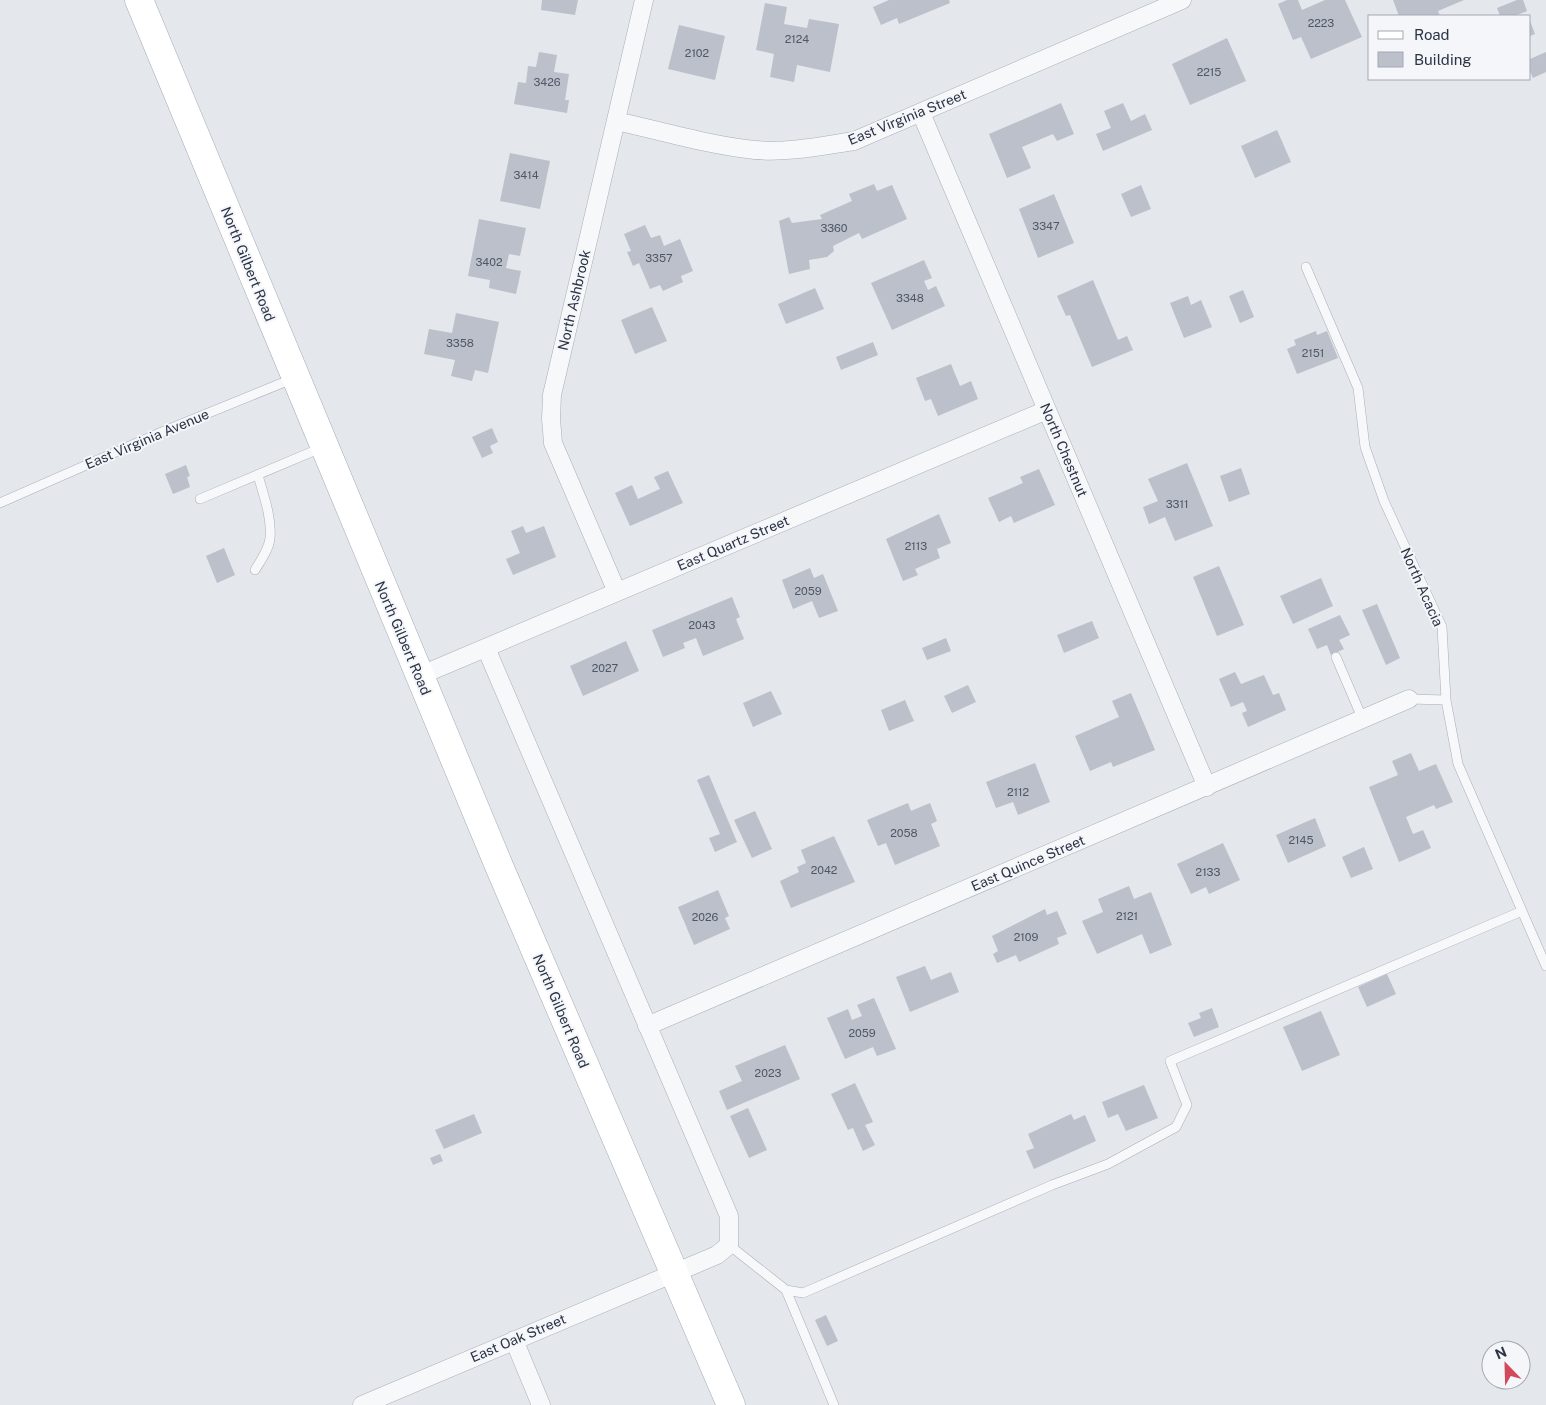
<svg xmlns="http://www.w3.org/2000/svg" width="1546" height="1405" viewBox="0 0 1546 1405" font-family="'Public Sans',sans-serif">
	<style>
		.building { fill: #bbc0ca }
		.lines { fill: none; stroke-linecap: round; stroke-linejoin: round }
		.lane-casing { stroke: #a9aeb7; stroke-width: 10 }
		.street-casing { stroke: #a9aeb7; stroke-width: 19 }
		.primary-casing { stroke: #a3abb8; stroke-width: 29 }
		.lane { stroke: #f7f8fa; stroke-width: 9 }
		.street { stroke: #f7f8fa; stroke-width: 18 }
		.primary { stroke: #fff; stroke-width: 28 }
		.labels { text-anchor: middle; stroke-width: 4; stroke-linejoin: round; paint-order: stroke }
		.number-label { font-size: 11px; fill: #4f5766 }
		.street-label { font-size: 14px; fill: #2b3445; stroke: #f4f6f9 }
	</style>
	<rect width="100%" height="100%" fill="#e4e7ec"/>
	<path class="building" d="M542 0H578L575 15 541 10Z
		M889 0H949L950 3 899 24 897 18 881 25 873 7Z
		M1287 0H1298L1302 10 1325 0H1345L1362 37 1311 59 1301 37 1293 40 1278 4Z
		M1393 0H1464L1438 11 1440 16H1399Z
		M1517 0H1523L1527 11 1514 16H1500L1497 8Z
		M765 3 787 7 784 24 807 28 809 19 839 24 830 72 797 65 794 82 770 77 774 54 756 50Z
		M1530 21 1535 34 1530 36Z
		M679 25 725 36 715 80 668 69Z
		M1227 38 1246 81 1190 105 1172 64Z
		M539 52 557 55 554 72 569 74 565 100H569L567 113 514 104 518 82 526 83 528 66 536 67Z
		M1546 52V72L1533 78 1530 71V59Z
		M1061 103 1074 134 1057 141 1053 134 1022 147 1031 168 1007 178 989 134Z
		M1123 103 1131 121 1145 114 1152 130 1103 151 1096 134 1111 128 1104 111Z
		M1277 130 1291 162 1255 178 1241 146Z
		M510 153 550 161 540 209 500 201Z
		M874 184 877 191 892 185 907 219 862 239 859 233 833 246 834 251 827 257 809 260 810 269 789 274 779 221 789 217 792 223 822 219 820 215 852 201 849 194Z
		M1141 185 1151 209 1131 217 1121 194Z
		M1054 194 1074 243 1038 258 1019 209Z
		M479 219 526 228 520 256 509 254 506 268 521 271 516 294 489 288 490 280 468 276Z
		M645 225 651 238 660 235 664 246 680 239 693 271 681 276 683 282 663 291 660 285 650 289 639 263 633 266 627 252 631 251 624 234Z
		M924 260 932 278 924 281 928 290 936 286 945 306 892 330 871 283Z
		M1093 280 1118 340 1127 336 1133 350 1092 367 1070 315 1066 316 1057 296Z
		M815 288 824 309 786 324 778 304Z
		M1243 290 1254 317 1240 323 1229 296Z
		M1188 296 1191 305 1201 300 1212 327 1184 338 1170 303Z
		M652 307 667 341 635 354 621 320Z
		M456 313 499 322 488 373 475 370 472 381 451 376 455 360 424 354 429 329 452 333Z
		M1316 331 1317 335 1327 331 1338 358 1297 374 1287 349 1296 345 1294 340Z
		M873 342 878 355 841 370 836 357Z
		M951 364 960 386 971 381 978 399 938 416 931 399 925 401 916 378Z
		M492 428 498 442 490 446 493 453 482 458 472 437Z
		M1187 463 1213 526 1175 541 1165 517 1149 524 1143 507 1158 501 1148 479Z
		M186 465 190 476 187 477 190 487 173 494 165 474Z
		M1241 468 1250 494 1229 502 1220 476Z
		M1039 469 1055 505 1014 523 1011 516 999 522 988 498 1023 483 1020 477Z
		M668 471 683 503 630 526 615 493 632 485 638 499 660 489 654 477Z
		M939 514 951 543 937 549 940 558 915 569 918 575 903 581 886 539Z
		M523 526 526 533 544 526 556 557 513 575 506 559 520 553 511 531Z
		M224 548 235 575 217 583 206 556Z
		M1219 566 1244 625 1217 636 1193 577Z
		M810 568 814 578 823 574 838 611 819 618 812 601 793 609 782 580Z
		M1321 578 1333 606 1293 624 1280 596Z
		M732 597 740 617 736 619 744 639 703 656 696 638 683 643 685 648 663 657 652 630Z
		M1377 604 1400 658 1386 665 1362 610Z
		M1340 615 1350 635 1339 640 1344 649 1331 655 1327 645 1317 649 1308 629Z
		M1092 621 1099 638 1064 653 1057 635Z
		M946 638 951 651 927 660 922 648Z
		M626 641 639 671 583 696 570 666Z
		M1235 672 1241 684 1264 675 1273 695 1279 693 1286 710 1248 727 1242 713 1247 711 1243 702 1231 707 1219 679Z
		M968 685 976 702 952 713 944 696Z
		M771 691 782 714 753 727 743 703Z
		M1131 693 1155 750 1113 767 1111 762 1090 771 1075 736 1119 717 1112 701Z
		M905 700 914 721 889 731 881 710Z
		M1411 753 1419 771 1436 764 1453 802 1436 809 1434 805 1406 817 1413 834 1423 830 1431 848 1399 862 1369 787 1398 775 1392 761Z
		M1035 763 1050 802 1018 815 1013 802 996 808 986 782Z
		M709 775 737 842 715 852 709 838 720 834 697 780Z
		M908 803 911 811 930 803 937 821 931 824 940 846 895 865 886 843 878 846 867 820Z
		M755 811 772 849 752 858 734 820Z
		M1315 818 1326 846 1288 863 1276 835Z
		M834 836 855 882 791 908 780 881 799 872 797 867 806 863 801 850Z
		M1223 843 1240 880 1209 894 1206 887 1191 894 1177 864Z
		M1364 847 1373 869 1351 878 1342 857Z
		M1129 886 1134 899 1151 892 1172 945 1150 954 1142 934 1097 954 1082 921 1103 912 1098 899Z
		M718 890 729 916 725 918 730 929 694 945 678 907Z
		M1045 909 1047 915 1057 911 1067 934 1057 938 1059 944 1019 962 1016 955 997 963 993 954 998 951 992 936Z
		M925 966 931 980 951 972 959 992 910 1012 896 977Z
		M1387 974 1396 994 1367 1007 1358 987Z
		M874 998 896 1049 877 1056 873 1047 845 1059 827 1018 848 1009 852 1020 862 1016 857 1005Z
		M1212 1008 1219 1027 1194 1037 1188 1023 1201 1018 1199 1013Z
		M1321 1011 1340 1055 1302 1071 1283 1027Z
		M785 1045 800 1079 727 1110 719 1091 742 1081 735 1066Z
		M855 1083 873 1122 865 1125 875 1145 863 1151 853 1128 848 1130 831 1094Z
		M1144 1085 1158 1118 1126 1131 1118 1114 1108 1118 1102 1102Z
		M748 1108 767 1150 749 1158 730 1116Z
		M474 1114 482 1133 444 1149 435 1130Z
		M1071 1114 1074 1120 1085 1115 1096 1141 1034 1169 1026 1151 1034 1148 1028 1134Z
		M440 1154 443 1161 433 1165 430 1158Z
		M826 1315 838 1341 827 1346 815 1320Z"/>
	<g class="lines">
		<defs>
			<path id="lane" d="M1306 267 1358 388 1365 447 1384 501 1442 627 1446 700 1458 764 1546 966
				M200 499 321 448
				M0 503 157 434 292 379
				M255 570C261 560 269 549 270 538 272 517 263 494 258 475
				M1336 657 1363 720
				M1409 699 1446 700
				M729 1245 786 1290 803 1293 1052 1185 1108 1164 1176 1127 1187 1105 1170 1061 1522 911
				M786 1290 834 1405"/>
			<path id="street" d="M921 113 1207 787
				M616 121C661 131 708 145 755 150 788 153 821 146 854 141L1182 0
				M617 592 553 443 551 419 552 395 644 0
				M419 676 1047 410
				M647 1026 1409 699
				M514 1340 541 1405
				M362 1405 717 1255 729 1245V1216L486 648"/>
			<path id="primary" d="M139 0 499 866 731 1405"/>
		</defs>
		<use href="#lane" class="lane-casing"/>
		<use href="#street" class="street-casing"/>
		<use href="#primary" class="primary-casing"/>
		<use href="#lane" class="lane"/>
		<use href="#street" class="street"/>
		<use href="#primary" class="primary"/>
	</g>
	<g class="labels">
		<g class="number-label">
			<text x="1321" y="27">2223</text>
			<text x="797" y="43">2124</text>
			<text x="697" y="57">2102</text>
			<text x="1209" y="76">2215</text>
			<text x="547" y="86">3426</text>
			<text x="526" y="179">3414</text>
			<text x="1046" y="230">3347</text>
			<text x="834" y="232">3360</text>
			<text x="659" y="262">3357</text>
			<text x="489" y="266">3402</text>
			<text x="910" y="302">3348</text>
			<text x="460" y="347">3358</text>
			<text x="1313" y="357">2151</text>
			<text x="1177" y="508">3311</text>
			<text x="916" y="550">2113</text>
			<text x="808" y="595">2059</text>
			<text x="702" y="629">2043</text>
			<text x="605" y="672">2027</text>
			<text x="1018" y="796">2112</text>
			<text x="904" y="837">2058</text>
			<text x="1301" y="844">2145</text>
			<text x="824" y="874">2042</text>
			<text x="1208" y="876">2133</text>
			<text x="1127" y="920">2121</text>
			<text x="705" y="921">2026</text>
			<text x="1026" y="941">2109</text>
			<text x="862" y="1037">2059</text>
			<text x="768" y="1077">2023</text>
		</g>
		<g class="street-label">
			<text transform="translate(907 117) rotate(-22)" y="5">East Virginia Street</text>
			<text transform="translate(248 264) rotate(68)" y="5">North Gilbert Road</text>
			<text transform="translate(574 300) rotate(-77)" y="5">North Ashbrook</text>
			<text transform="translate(147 439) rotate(-23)" y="5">East Virginia Avenue</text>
			<text transform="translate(1064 450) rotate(67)" y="5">North Chestnut</text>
			<text transform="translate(733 543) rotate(-23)" y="5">East Quartz Street</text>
			<text transform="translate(1422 587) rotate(66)" y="5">North Acacia</text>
			<text transform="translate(403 638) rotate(67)" y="5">North Gilbert Road</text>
			<text transform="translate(1028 863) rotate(-23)" y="5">East Quince Street</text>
			<text transform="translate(561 1011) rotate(67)" y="5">North Gilbert Road</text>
			<text transform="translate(518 1338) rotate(-23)" y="5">East Oak Street</text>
		</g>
	</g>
	<rect x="1368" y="15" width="162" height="65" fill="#f4f6f9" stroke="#a4a8b1"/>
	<rect x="1378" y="31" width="25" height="8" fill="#ffffff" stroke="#a4a8b1"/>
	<text x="1414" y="40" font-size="15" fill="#2b3445">Road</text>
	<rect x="1378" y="52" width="25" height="15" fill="#bbc0ca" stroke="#a4a8b1"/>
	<text x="1414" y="65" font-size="15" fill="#2b3445">Building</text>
	<g transform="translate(1506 1365) rotate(337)"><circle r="24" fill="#f4f6f9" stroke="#a4a8b1"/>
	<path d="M0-4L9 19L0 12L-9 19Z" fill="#d1495b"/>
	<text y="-8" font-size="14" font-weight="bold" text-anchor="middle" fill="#2b3445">N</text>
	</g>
</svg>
